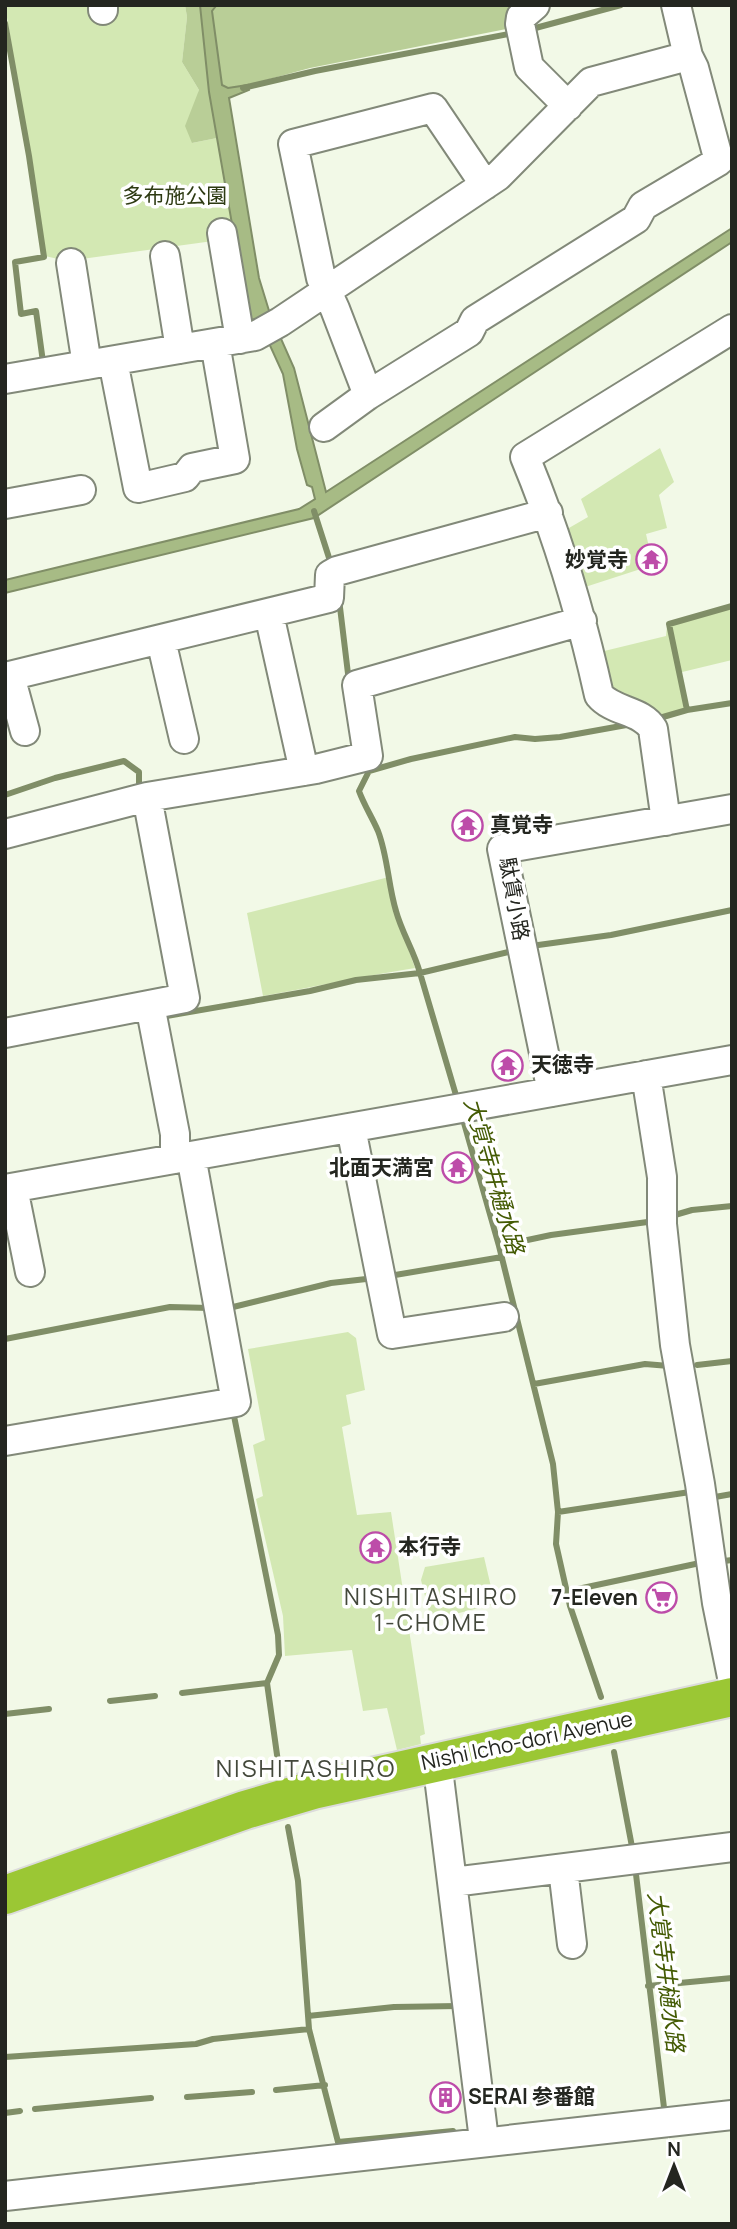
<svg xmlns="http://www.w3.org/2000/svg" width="737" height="2229" viewBox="0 0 737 2229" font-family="Manrope,'Noto Sans JP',sans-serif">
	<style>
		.green { fill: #d3e8b3 }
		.forest { fill: #b9ce97 }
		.water { fill: #a7bb85; stroke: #808e67; stroke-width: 2 }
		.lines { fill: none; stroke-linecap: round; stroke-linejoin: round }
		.stream { stroke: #808e67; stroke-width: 6 }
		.minor-casing { stroke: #828979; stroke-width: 32 }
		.highway-casing { stroke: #dcdcdb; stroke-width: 42 }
		.minor { stroke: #fff; stroke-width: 28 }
		.highway { stroke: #9bc734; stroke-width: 38 }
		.labels { text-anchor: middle; stroke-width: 7; stroke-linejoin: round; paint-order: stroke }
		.park-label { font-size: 21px; fill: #2d3a12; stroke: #fff }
		.poi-label { font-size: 21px; font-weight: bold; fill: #242620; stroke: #fff; text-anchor: start }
		.street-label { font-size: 21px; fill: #242620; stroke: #fff }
		.water-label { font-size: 23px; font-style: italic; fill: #445b04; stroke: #fff }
		.neighbourhood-label { font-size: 23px; letter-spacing: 2px; fill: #43483b; stroke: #fff }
		.quarter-label { font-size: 24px; letter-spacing: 2px; fill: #43483b; stroke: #fff }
	</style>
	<rect width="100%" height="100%" fill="#f2f9e7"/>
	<path class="green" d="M5 5H185L187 17 182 62 199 90 192 143 217 138 235 238 67 261 45 256Z
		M660 448 674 482 659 495 667 528 646 534 653 565 579 589 562 532 588 517 581 499Z
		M732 608V660L678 673 685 709 654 717 605 695 596 653 666 636 667 626Z
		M389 877 398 920 415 968C364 976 314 987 263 996L247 913Z
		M348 1332 356 1338 365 1390 346 1395 351 1424 342 1427 357 1515 391 1512 425 1734 420 1736 421 1744 397 1750 387 1708 363 1711 352 1650 285 1656 283 1616 256 1499 263 1496 253 1445 265 1440 248 1349Z
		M484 1557 495 1604 431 1620 421 1580 425 1567Z"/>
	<path class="forest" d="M185 5H528L516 27 310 68 248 85 210 92 217 138 192 143 185 126 199 90 182 62 187 17Z"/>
	<path class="water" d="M200 5 216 6 212 11 222 85 228 88 248 85 249 90 229 98 259 278 270 314 294 368 326 492 732 228V242L314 518 5 593V580L299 509 315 499 312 487 307 485 297 449 283 374 258 319 249 320 247 310 209 92Z"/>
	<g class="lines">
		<path class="stream" d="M5 23 29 156 44 257 15 262 21 314 36 311 43 362 39 363
			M528 30 621 5
			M243 88 315 71 514 33
			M314 511 331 564
			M339 599 349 682
			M687 710 669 624 732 606
			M656 719 687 710 732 703
			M5 795 55 778 124 761 139 772V784
			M531 946 611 935 732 910
			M161 1017 310 991 356 980 420 973C414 951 402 933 396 911 388 885 388 857 378 831 372 817 364 805 359 791L369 771 411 759 515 737 535 739 560 737 632 724
			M458 1102 420 973 517 950
			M462 1116 499 1246 553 1464 558 1512 556 1544 570 1606 601 1697
			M668 1217 692 1210 732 1206
			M499 1246 551 1235 655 1221
			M389 1276 502 1257
			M225 1309 331 1283 375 1278
			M5 1339 170 1307 210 1308
			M697 1365 732 1361
			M534 1384 645 1364 669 1366
			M235 1411H233L278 1635 279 1655 267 1683 279 1769
			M715 1497 732 1494
			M558 1512 690 1492
			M724 1561 732 1560
			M568 1593 573 1590 700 1563
			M182 1693 267 1683
			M110 1701 155 1696
			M5 1714 49 1709
			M614 1752 633 1852
			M288 1827 298 1881 309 2029 338 2142 453 2131
			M635 1866 665 2116
			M648 1986 732 1978
			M308 2016 394 2007 458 2006
			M5 2057 196 2044 213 2039 309 2029
			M276 2090 325 2085
			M187 2097 252 2092
			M35 2109 151 2098
			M5 2113 20 2111"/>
		<defs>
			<path id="minor" d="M103 5V10
				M535 5 521 17 520 24 529 67 568 106
				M485 185 433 108 293 144 321 278 335 309 368 395 469 332 475 320 636 219 643 206 719 161 694 68 688 56
				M222 233 240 339
				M165 256 180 349
				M71 263 87 365
				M113 361 138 488 185 477 192 468 235 459 215 343
				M5 379 255 336 280 322 498 176 591 82 688 56 676 5
				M324 427 368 395
				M5 504 81 490
				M269 614 304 771
				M161 640 184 739
				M10 676 25 731
				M5 677 329 598 330 575 337 571 548 513
				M666 821 653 729C642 710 613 712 599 695 581 614 557 534 525 457L732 329
				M5 834 147 797 316 769 368 756 357 685 582 621
				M150 1005 175 1134V1159
				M5 1033 185 998 147 797
				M646 1075 662 1177V1224L675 1345 700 1484 717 1603 732 1677
				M552 1092 502 849 732 809
				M351 1128 392 1334 504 1317
				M13 1188 30 1272
				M5 1189 732 1060
				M5 1441 236 1402 191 1156
				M437 1761 484 2140
				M563 1869 572 1944
				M453 1882 732 1847
				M5 2196C247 2169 489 2140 732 2115"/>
			<path id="highway" d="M5 1895 245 1810 313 1790 732 1697"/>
		</defs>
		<use href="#minor" class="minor-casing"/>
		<use href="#highway" class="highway-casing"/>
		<use href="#minor" class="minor"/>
		<use href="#highway" class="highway"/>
	</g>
	<defs>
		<symbol id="temple-ring" viewBox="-11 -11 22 22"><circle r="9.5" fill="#fff" stroke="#bd4ca9" stroke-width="1.5"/><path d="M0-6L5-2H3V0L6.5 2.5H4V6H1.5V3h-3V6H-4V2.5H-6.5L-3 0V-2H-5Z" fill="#bd4ca9"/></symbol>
		<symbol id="supermarket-ring" viewBox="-11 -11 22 22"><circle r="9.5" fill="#fff" stroke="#bd4ca9" stroke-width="1.5"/><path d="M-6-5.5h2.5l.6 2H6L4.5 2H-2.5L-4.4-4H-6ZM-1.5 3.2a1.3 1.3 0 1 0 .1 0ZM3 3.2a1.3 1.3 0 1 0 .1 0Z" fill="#bd4ca9"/></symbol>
		<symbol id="building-ring" viewBox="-11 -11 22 22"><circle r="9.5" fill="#fff" stroke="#bd4ca9" stroke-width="1.5"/><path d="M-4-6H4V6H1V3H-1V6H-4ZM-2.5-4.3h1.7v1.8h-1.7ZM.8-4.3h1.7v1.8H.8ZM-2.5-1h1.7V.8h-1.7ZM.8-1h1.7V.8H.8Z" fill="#bd4ca9"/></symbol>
	</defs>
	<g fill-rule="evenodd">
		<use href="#temple-ring" x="634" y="542" width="35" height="35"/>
		<use href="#temple-ring" x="450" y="808" width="35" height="35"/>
		<use href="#temple-ring" x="490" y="1048" width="35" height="35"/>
		<use href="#temple-ring" x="440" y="1150" width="35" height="35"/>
		<use href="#temple-ring" x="358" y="1530" width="35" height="35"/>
		<use href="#supermarket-ring" x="644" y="1580" width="35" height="35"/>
		<use href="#building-ring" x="428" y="2080" width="35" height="35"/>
	</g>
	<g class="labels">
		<g class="park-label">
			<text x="175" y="203">多布施公園</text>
		</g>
		<g class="poi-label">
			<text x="628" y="567" text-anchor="end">妙覚寺</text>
			<text x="490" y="832">真覚寺</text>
			<text x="531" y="1072">天徳寺</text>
			<text x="434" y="1175" text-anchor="end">北面天満宮</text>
			<text x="398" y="1554">本行寺</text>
			<text x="638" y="1605" text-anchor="end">7-Eleven</text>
			<text x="468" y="2104">SERAI 参番館</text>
		</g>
		<g class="street-label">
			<text transform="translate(514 899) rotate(80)" y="7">駄賃小路</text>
			<text transform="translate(527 1741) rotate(-12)" y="7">Nishi Icho-dori Avenue</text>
		</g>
		<g class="water-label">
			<text transform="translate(494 1176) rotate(74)" y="8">大覚寺井樋水路</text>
			<text transform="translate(666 1972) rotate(83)" y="8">大覚寺井樋水路</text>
		</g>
		<g class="neighbourhood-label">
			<text x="431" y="1605">NISHITASHIRO<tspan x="431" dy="26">1-CHOME</tspan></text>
		</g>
		<g class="quarter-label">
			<text x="306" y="1777">NISHITASHIRO</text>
		</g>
	</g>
	<rect width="737" height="2229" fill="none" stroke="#242620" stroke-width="14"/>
	<g transform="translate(674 2166)" stroke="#ffffff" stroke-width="5" paint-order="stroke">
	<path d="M0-5L12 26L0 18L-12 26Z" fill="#242620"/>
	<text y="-10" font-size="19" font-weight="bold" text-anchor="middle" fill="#242620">N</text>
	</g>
</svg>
